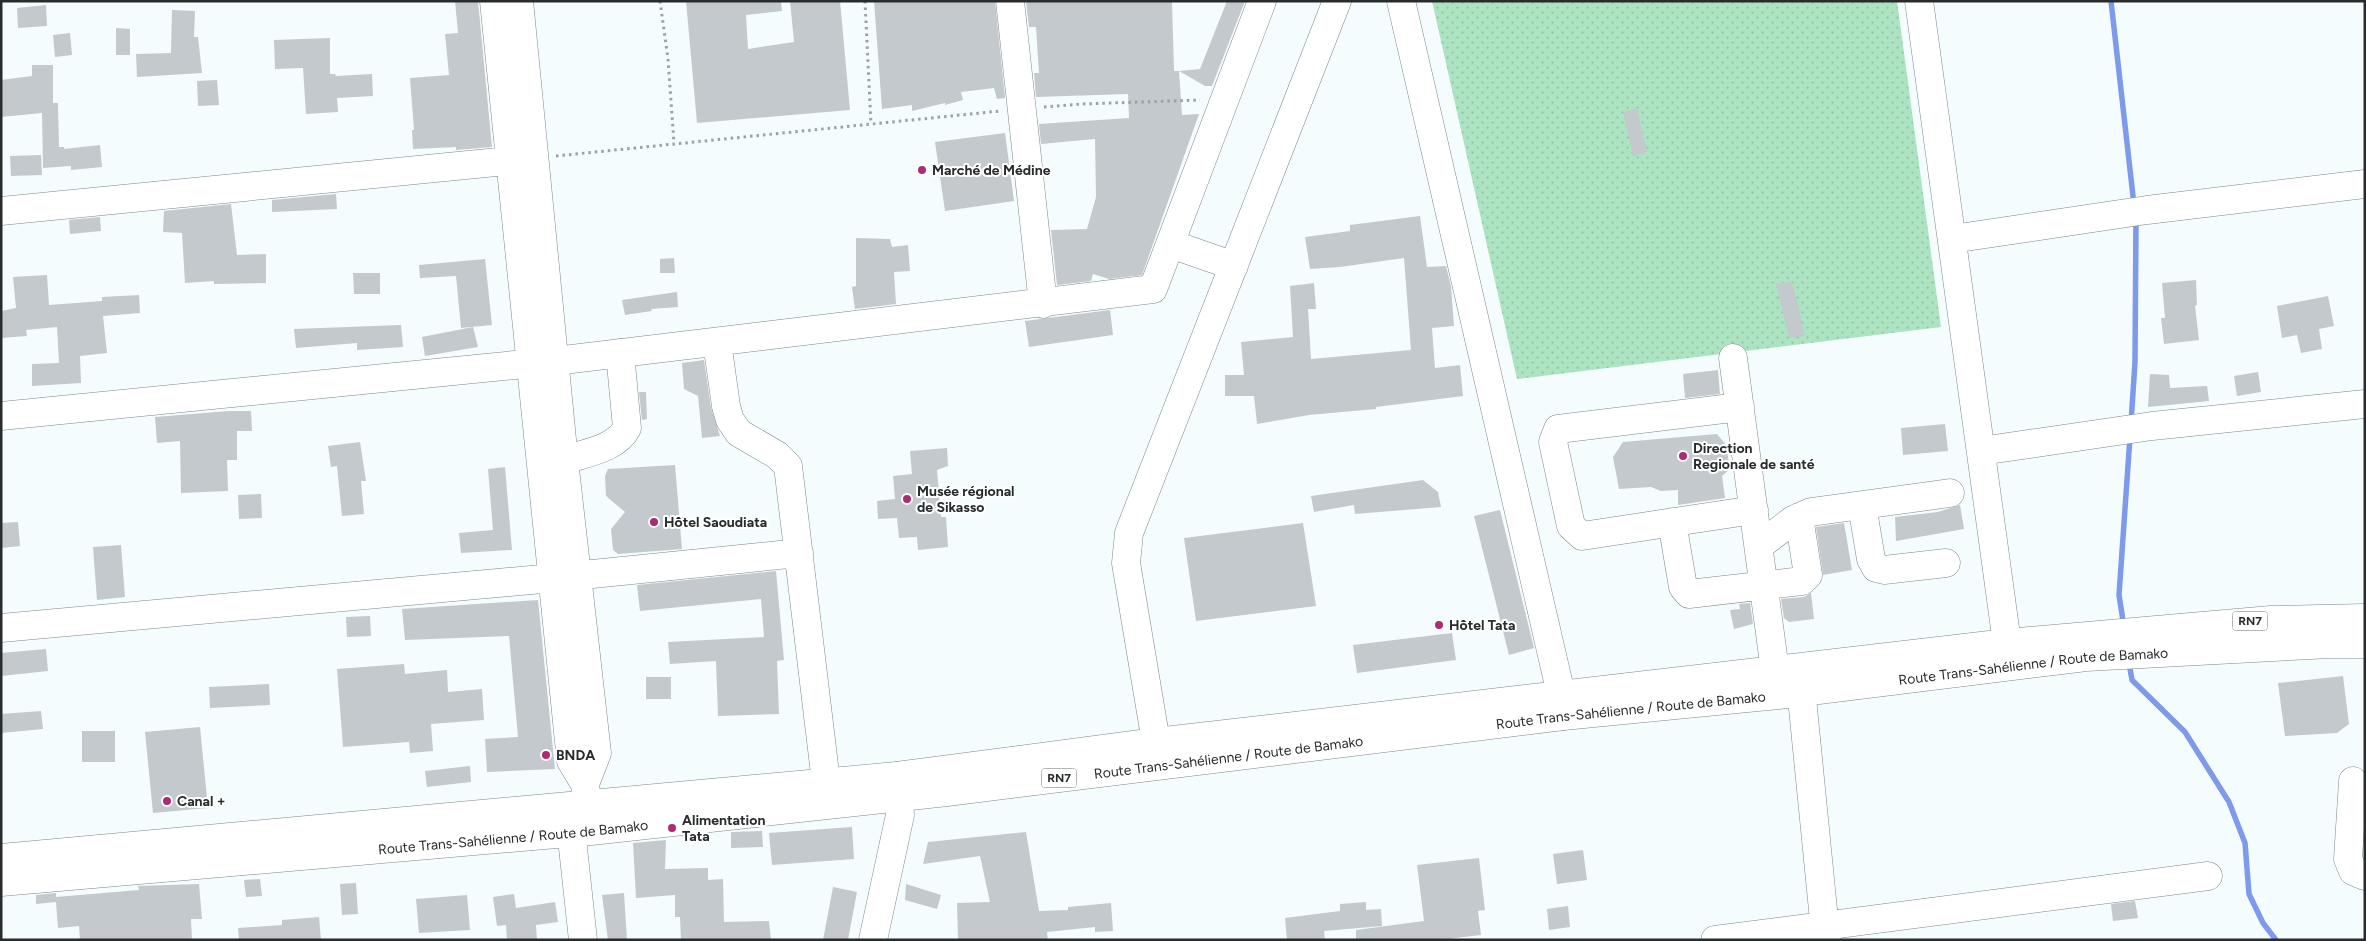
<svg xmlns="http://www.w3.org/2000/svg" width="2366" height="941" viewBox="0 0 2366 941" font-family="Figtree,sans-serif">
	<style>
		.park { fill: url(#park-dots) }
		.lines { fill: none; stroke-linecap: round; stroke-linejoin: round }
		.stream { stroke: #7d9aeb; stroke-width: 5.5 }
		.building { fill: #c4c9ce }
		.minor-casing { stroke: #7f8688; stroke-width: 29 }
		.major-casing { stroke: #7f8688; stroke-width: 29 }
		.highway-casing { stroke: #7f8688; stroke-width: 29 }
		.path { stroke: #9ca2a4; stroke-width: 3; stroke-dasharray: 2.5 4; stroke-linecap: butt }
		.minor { stroke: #fff; stroke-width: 28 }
		.major { stroke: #fff; stroke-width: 28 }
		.highway { stroke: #fff; stroke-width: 28 }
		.poi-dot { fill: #ae2a73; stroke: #fff; stroke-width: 2 }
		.labels { text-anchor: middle; stroke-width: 4; stroke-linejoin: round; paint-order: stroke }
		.shield { fill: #fff; stroke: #696b6c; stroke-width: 1 }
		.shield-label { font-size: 12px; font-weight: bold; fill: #292c2d }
		.poi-label { font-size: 14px; font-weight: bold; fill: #292c2d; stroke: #fff; text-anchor: start }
		.street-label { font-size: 14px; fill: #292c2d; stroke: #fff }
	</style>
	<defs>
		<pattern id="park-dots" width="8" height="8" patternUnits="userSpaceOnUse" patternTransform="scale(1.25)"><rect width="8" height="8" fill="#ace3c0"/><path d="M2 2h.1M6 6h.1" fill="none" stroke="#94c3a5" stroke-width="1.8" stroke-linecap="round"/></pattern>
	</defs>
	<rect width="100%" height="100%" fill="#f4fcfe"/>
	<path class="park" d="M1432 1H1897L1941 327 1517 379Z"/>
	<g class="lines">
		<path class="stream" d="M2111 1 2134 205
			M2131 423 2135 362 2136 220
			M2124 627 2119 595 2130 437
			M2129 663 2132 680 2185 732 2229 802 2245 843 2249 894 2263 923 2276 940"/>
	</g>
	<path class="building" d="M455 1H478L492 147 456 150V147L413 149 412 130H414L410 78 449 75 445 34 458 33Z
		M686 1H781L782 11 746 15 748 49 794 42 790 1H840L850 110 697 123Z
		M874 1H995L1005 98 997 99 994 88 961 92 963 100 945 105V103L912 111V105L882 109Z
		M1026 1H1172L1174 71H1179L1182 115 1199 114 1142 275 1109 279 1093 274 1091 281 1057 285 1051 230 1087 229 1096 197 1095 139 1041 144 1039 124 1129 118 1128 94 1036 97 1034 73H1039L1036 27H1029Z
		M1227 1H1245L1212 86H1205L1179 71 1200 69Z
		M46 5 47 26 18 28 17 8Z
		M172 10 195 11 194 37H198L202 73 137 77 136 54 171 53Z
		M116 28 130 29V55H116Z
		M70 33 72 55 55 57 53 35Z
		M330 38V74H335L336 76 372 74 373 96 337 98 338 112 306 114 303 68 275 69 274 40Z
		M32 65H53V103H58L59 147H64V149L100 145 102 167 71 170V166L43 168 42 113 1 117V80L32 76Z
		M217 80 219 105 198 106 197 81Z
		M1637 108 1647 152 1633 156 1623 112Z
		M1005 133 1014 201 945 211 935 142Z
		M41 155 42 175 11 176 10 156Z
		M336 194 337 209 272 212V200Z
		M231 204 237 255 266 254V283L214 284V281L185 283 182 233 163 232 164 211Z
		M1420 216 1427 267 1446 266 1451 286 1454 326 1432 328 1435 368 1460 365 1463 396 1376 407V409L1309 415 1257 424 1254 396H1225V375H1244L1241 342 1293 337 1290 286 1314 283 1316 309H1308L1311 359 1411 350 1404 258 1340 267 1310 269 1305 237 1350 231V225Z
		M100 217 101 231 70 234 69 220Z
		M856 238 890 239 892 247 908 245 910 271 894 272 896 304 855 309 852 287 856 286Z
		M674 258 675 273H660V259Z
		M485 259 492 325 461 328 456 276 420 278 419 265Z
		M353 273H380V294H354Z
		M47 275 49 305 102 301V297L139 295 140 313 103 316 107 353 80 356 81 383 32 386V364L59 363 57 327 26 330 27 336 1 338V311L16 308 13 277Z
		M2196 280 2197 305 2195 306 2199 340 2164 344 2161 318H2165L2162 283Z
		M1792 281 1805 336 1789 338 1776 284Z
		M677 292 678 307 651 309 652 311 625 315 622 300Z
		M2328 296 2334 326 2319 329 2322 349 2301 353 2297 335 2282 338 2277 306Z
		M1110 310 1113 335 1029 347 1025 321Z
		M401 325 403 347 357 350V343L296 348 294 329Z
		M473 327 478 347 425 356 422 337Z
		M704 360 711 408 720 436 702 438 698 396 684 389 682 363Z
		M1718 370 1720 394 1685 398 1683 374Z
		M2258 372 2261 392 2237 396 2234 376Z
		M2150 374 2169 375 2170 388 2207 386 2209 401 2148 407Z
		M639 392H646L647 419 642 420Z
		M229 411H251L252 431H237V460H227L228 491 181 493 180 441 157 443 155 417Z
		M1945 424 1948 451 1903 455 1901 428Z
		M1717 434 1726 445 1730 469 1722 476 1725 498 1678 505V490L1661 491 1651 487 1619 489 1613 457 1623 442Z
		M360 442 366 481H361L364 514 342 516 337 466 331 467 328 446Z
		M947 448 948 466 937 470 941 517H946L948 547 918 550 917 537 899 538 897 518 878 519 877 501 895 499 893 476 912 474 910 451Z
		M675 465 682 549 618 554 613 550 611 529 625 512 606 496 605 476 608 469Z
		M505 467 512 550 461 553 459 533 493 530 488 469Z
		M1423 480 1438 492 1441 507 1355 514 1354 505 1314 512 1311 496Z
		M261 494 262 518 239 519 238 495Z
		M1960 505 1964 529 1896 541 1895 517 1938 512Z
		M1500 510 1534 648 1509 655 1474 516Z
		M18 522 20 546 1 548V523Z
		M1303 523 1316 606 1196 621 1184 538Z
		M1844 523 1852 570 1823 575 1816 527Z
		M121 545 125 597 97 600 93 547Z
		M776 571 784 660 777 661 779 714 718 716 716 661 670 664 668 642 764 637 761 599 640 611 637 585Z
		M1811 593 1814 619 1789 622 1784 618 1781 599 1804 597Z
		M538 600 555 769 487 772 485 739 518 737 509 636 405 640 402 609Z
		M1750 603 1753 624 1734 629 1730 610 1740 609 1739 604Z
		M370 616 371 636 347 637 346 617Z
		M1452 633 1456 660 1357 673 1353 645Z
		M46 649 48 671 1 676V653Z
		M404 664 405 674 447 670 448 692 482 689 484 720 431 724 433 751 410 753 409 742 343 747 337 669Z
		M2343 676 2349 724 2337 733 2285 736 2278 683Z
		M646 677H671V699H646Z
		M269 684 270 705 210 708 209 687Z
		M41 711 43 729 1 733V714Z
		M200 727 208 808 153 813 145 732Z
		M82 731H115V762H82Z
		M470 766 471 782 427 787 425 771Z
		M852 827 854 859 772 865 769 833Z
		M762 831 763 847 731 848V832Z
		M1026 832 1039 911 1068 910V907L1111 903 1113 931 1095 932V927L1047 932 1048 940H958L957 903 990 902 980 856 923 864 928 842Z
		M666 840 665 869 708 868V880L723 879 724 922 769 921 771 940H681L680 917H675V895L636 898 633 843Z
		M1583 850 1587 880 1557 884 1553 854Z
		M1479 858 1485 910 1478 911 1481 935 1438 940H1356V930L1424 921 1417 865Z
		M260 879 262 896 246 897 244 880Z
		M356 883 358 914 342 915 340 884Z
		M199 884 202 919H191L192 940H80L79 926 58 928 56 902 36 904V895L56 893V897L139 890 138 886Z
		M906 884 941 895 937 909 905 900Z
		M833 887 857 892 848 940H823Z
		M624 893 627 940H608L602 895Z
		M514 894 516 908 555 902 558 922 536 925 537 940H507L506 925 497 926 493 897Z
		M467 895 470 930 419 933 416 899Z
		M2135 901 2138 918 2113 921 2111 904Z
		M1366 902V910L1381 909 1382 926 1324 931 1325 940H1287L1285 918 1340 911V904Z
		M1568 906 1570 927 1549 930 1547 909Z
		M319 917 321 940H239L238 928 282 925V920Z"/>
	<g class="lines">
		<defs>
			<path id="minor" d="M494 1 571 761 585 784 590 827
				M519 1 564 460 597 753 585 784
				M1010 1 1043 304
				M1401 1 1561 694 1563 716
				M1919 1 2007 643
				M1 211 528 159
				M1952 239 2147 210 2365 184
				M1171 244 1234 266
				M717 342 726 406 730 420 739 433 777 455 788 466 826 782
				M1733 358 1778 693
				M1740 407 1558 429 1553 442 1571 526 1582 536 1754 510
				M1 416 555 361 1153 289 1262 1
				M1981 451 2152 426 2365 404
				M564 460C585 453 616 449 627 428L620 353
				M1862 505 1871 559 1876 568 1884 570 1946 563
				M1672 522 1683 587 1689 594 1802 581 1808 575 1799 517
				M1759 546 1793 520 1811 512 1950 493
				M1 628 553 578 799 553
				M1799 668 1826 940
				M1156 742 1126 563 1129 533 1337 1
				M2353 781 2348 859 2353 871 2365 876
				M569 811 583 940
				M1715 940 2208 876"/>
			<path id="major" d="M873 940 900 815 897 776"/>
			<g id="highway">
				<path d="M1 858 897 776 1156 742 2007 643 2271 620 2365 618"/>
				<path id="s1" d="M1 882 591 831 947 792 1563 716 1778 695 2086 657 2330 644H2365"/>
			</g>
		</defs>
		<use href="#minor" class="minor-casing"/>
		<use href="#major" class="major-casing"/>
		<use href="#highway" class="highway-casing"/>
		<path class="path" d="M660 1 668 59 674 143
			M865 1 871 124
			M1044 107 1081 104 1200 100
			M556 156 1000 111"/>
		<use href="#minor" class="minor"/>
		<use href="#major" class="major"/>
		<use href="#highway" class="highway"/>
	</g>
	<g class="poi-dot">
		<circle cx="922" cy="170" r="5"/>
		<circle cx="1683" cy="456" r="5"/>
		<circle cx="907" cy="499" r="5"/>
		<circle cx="654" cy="522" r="5"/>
		<circle cx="1439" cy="625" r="5"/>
		<circle cx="546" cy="755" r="5"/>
		<circle cx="167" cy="801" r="5"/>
		<circle cx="672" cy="828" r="5"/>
	</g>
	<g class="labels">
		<g class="shield">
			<rect x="2232.5" y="611.5" width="35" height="19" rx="4"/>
			<rect x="1041.5" y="768.5" width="35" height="19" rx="4"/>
		</g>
		<g class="shield-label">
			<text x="2250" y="625">RN7</text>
			<text x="1059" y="782">RN7</text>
		</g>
		<g class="poi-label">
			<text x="932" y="175">Marché de Médine</text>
			<text x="1693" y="453">Direction<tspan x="1693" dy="16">Regionale de santé</tspan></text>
			<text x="917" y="496">Musée régional<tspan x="917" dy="16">de Sikasso</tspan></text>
			<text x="664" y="527">Hôtel Saoudiata</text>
			<text x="1449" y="630">Hôtel Tata</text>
			<text x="556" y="760">BNDA</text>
			<text x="177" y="806">Canal +</text>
			<text x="682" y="825">Alimentation<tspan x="682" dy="16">Tata</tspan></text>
		</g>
		<g class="street-label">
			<text dy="5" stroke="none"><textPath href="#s1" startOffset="2044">Route Trans-Sahélienne / Route de Bamako</textPath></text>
			<text dy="5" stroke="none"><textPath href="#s1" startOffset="1639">Route Trans-Sahélienne / Route de Bamako</textPath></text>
			<text dy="5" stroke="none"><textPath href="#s1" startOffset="1234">Route Trans-Sahélienne / Route de Bamako</textPath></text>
			<text dy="5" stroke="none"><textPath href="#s1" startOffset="514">Route Trans-Sahélienne / Route de Bamako</textPath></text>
		</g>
	</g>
	<rect width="2366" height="941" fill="none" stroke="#292c2d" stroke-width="5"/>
</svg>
